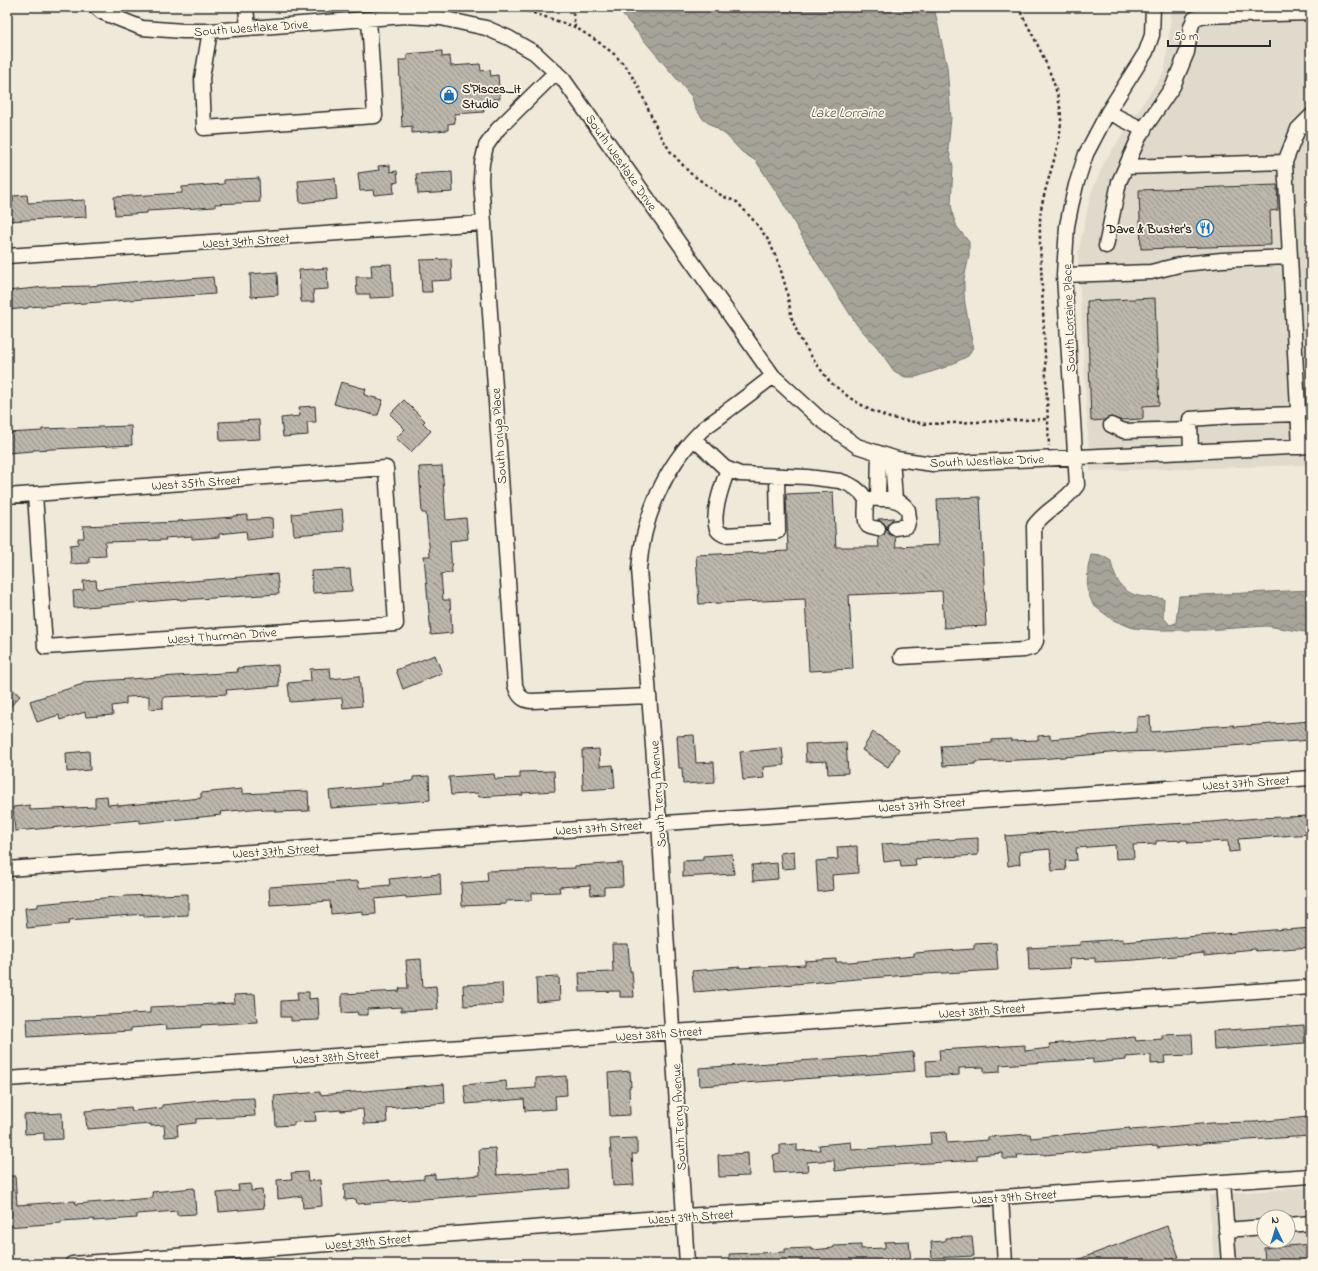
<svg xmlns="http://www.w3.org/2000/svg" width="1318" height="1271" viewBox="0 0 1318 1271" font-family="'Indie Flower',sans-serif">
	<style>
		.built { fill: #e0dacc; fill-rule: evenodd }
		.water { fill: url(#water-waves); stroke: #75736d }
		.building { fill: url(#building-back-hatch); stroke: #2b2b2b }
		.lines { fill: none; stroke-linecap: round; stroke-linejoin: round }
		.minor-casing { stroke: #2b2b2b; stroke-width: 17 }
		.path { stroke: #2b2b2b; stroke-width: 2.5; stroke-dasharray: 3 3; stroke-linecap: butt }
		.minor { stroke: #fcf5e5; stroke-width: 14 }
		.labels { text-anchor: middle; stroke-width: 3.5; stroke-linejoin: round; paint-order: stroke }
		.street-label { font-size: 13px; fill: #2b2b2b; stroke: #fcf5e5 }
		.poi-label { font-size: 13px; font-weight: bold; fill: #2b2b2b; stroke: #fcf5e5; text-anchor: start }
		.water-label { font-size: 14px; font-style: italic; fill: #565552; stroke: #fcf5e5 }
	</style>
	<defs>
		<pattern id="water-waves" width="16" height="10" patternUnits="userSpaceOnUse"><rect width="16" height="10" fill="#a6a399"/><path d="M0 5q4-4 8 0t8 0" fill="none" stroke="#87857d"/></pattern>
		<pattern id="building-back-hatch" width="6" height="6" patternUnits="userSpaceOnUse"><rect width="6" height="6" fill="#bcb7ac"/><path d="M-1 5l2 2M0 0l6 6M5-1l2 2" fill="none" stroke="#99958c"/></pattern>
	</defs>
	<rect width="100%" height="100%" fill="#efe9da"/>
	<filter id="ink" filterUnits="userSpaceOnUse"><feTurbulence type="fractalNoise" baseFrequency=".025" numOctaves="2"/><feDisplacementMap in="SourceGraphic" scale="8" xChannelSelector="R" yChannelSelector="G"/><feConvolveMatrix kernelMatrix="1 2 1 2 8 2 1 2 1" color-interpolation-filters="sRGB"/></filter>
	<g filter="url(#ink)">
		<path class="built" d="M1171 7H1311V465L1090 471 1078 253 1091 193 1105 161 1165 70 1171 17Z
			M1311 1187V1264H1214L1209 1195ZM1264 1217H1288V1241H1264Z"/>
		<path class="water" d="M616 7H934L947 67 949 92 951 118 948 148 953 166 951 204 953 216 957 227 969 242V256L964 279V292L965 304 973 347 968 356 946 367 916 377H905L894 371 877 347 857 325 816 261 779 196 756 161 742 152 726 135 704 120 695 108 692 97Z
			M1091 555 1103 556 1111 561C1114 578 1121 592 1139 596 1147 598 1156 597 1164 599L1163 617 1170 625 1176 623 1179 596 1311 590V631L1305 632 1267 626 1205 630H1157L1133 628 1113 620 1093 605 1087 589 1088 568Z"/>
		<path class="building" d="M442 51V57L450 56 451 66 480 64 481 71 490 70 491 76 498 75 500 99H493V104L483 105 484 112 454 114 455 123 448 124V130L412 133V126L402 127 399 60H407V54Z
			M390 165V172L397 171 398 182 393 183 394 193 374 195 373 190 360 191 358 173 379 170 378 166Z
			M452 172 453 192 418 194 416 174Z
			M259 178 260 202 215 204V207L147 211V213L115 215 114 197 182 193V187L224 184V180Z
			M335 178 337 199 300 203 298 181Z
			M1277 185 1278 210 1270 211 1271 245 1141 249 1139 190Z
			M27 195 28 203 85 200 86 217 7 221V202H13V196Z
			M451 259 452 280 431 281 432 292H422L420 260Z
			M391 264 393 297 370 298V294H357L356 277H372L371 265Z
			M327 268 328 289 313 290 314 302H301L299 270Z
			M277 272 278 295 251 297 250 274Z
			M213 277 215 294 28 307V308L7 310V291L45 287 90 286 152 280V282Z
			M1155 298 1159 405 1143 406V419L1119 420 1111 417 1104 420 1091 421 1087 301Z
			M341 382 366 389 364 395 383 400 378 415H374L334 404Z
			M404 400 425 421 423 423 431 431 411 452 396 438 405 429 390 414Z
			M315 406 316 422H307L308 435 283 437 281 418 300 416 299 407Z
			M259 420 260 439 220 441 219 422Z
			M131 426 132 445 33 450V451L7 453V433L42 431V429Z
			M442 466 446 520 466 518 468 539 450 541 452 573 441 574 443 600H450L452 633 431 635 424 556H430L426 513H422L419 467Z
			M833 492 836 547H879L878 537 884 535 886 527 884 523 878 520V519L894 518 887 525V529L889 534 895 536 896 547 939 545 937 499 980 497 986 626 944 628 942 591 849 595 853 669 809 671 805 599 699 604 696 555 788 551 786 494Z
			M342 509 344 531 294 535 292 514Z
			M247 515V520L272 518 273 537 247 540 246 531 219 534V537L192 539V536L165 538 166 540 105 542 106 556 89 557V563L71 564 70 545 78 544V538H84L83 526 179 522 178 521 233 517V516Z
			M350 569 352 591 313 593 311 571Z
			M277 574 279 594 180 600V599L74 608 73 591 84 590 83 581 96 580 97 589Z
			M435 655 442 673 403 689 396 670Z
			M278 665 279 686 226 690 227 694 163 697V708L149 709V696L126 697V704L112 706 113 715 86 717 85 712 60 720 59 715 37 722 30 701 83 684V682L238 672 237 668Z
			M330 668 331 679 359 676 362 706 343 708 342 698 290 702 288 683 311 681 310 669Z
			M7 684 20 696 7 710Z
			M1150 716 1151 732 1201 728V727L1234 725V727L1311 721V740L1162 751 1122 752 1040 759 975 762V764L943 766 941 746 992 743V740L1011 739V741L1038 740V736L1050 735V739L1137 732V717Z
			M873 732 899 749 888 767 862 750Z
			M694 735 696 763 714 762 715 782 683 784 682 768H679L677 736Z
			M846 742 848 773 828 774 827 761 806 762 805 744Z
			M782 748 784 765 763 767 764 778 743 780 740 752Z
			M599 749 600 766 613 765 615 788 583 790 582 750Z
			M89 751 90 770 67 772 66 753Z
			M554 771 555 791 522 793 523 795 509 796V795L479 797 478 793 451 795 449 777 494 774 495 779 520 778V772Z
			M429 776 430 800 331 808 329 791 382 786V783L413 781V777Z
			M242 789V794L308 791 309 811 275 812V810H262V808L220 812 221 815 140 823V820L15 831 13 807 30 805V810L95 807V797L107 796 108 805 118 804V806L201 798V793Z
			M1311 816V834L1238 839 1239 851 1229 852 1228 841 1188 843 1187 840 1156 841V844L1133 845 1134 858 1116 859 1115 845 1076 848 1077 860 1065 861 1066 870 1052 871 1050 849 1019 852 1020 864 1008 866 1005 836 1168 824 1211 822 1258 818Z
			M978 838V855L915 859 916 866 901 867 900 860 884 862 882 844Z
			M857 846 858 873 832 875 833 890 818 892 816 861 838 859 837 847Z
			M794 851 795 868 782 869 780 853Z
			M732 854 734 874 683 877V861L703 860V856Z
			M622 863 623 886 604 887V894L591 895 590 885 559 887 560 892 532 893V900L506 901V904L462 906 461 883 488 881 487 871 575 868V866Z
			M777 863 778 879 753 881 752 865Z
			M440 874 441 895 406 898V896L375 899 376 914 363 915V911L331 914 330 901 270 905 269 887 358 881 359 888 390 885 389 879Z
			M188 894V915L144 917V914L69 920 70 924 27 928 25 908 38 907V904L126 896Z
			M1311 928V947L1256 951 1255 949 1234 951V953L1204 956V953L1135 960 1095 962V958L1069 959 1070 968 1029 970 1028 948 1080 945V942L1123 939V942L1286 929V930Z
			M996 943 998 970 908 975 694 992 692 971 740 967V968L805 965V961L836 959V962H850L914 956V953L974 949V944Z
			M612 944H628L630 971H632L634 997H620V991L580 992 579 973 613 972Z
			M421 959 423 987 436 986 438 1009 401 1011V1007L368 1009V1015H358L357 1012 342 1013V994L400 991 399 988H408L406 960Z
			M559 977 560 1000 537 1002 536 978Z
			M502 983 503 1004 464 1006 463 985Z
			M297 992H309V999L318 998 319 1020 291 1021V1017H281V1001L298 1000Z
			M255 994 257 1022 201 1025V1027L166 1029 165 1025 131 1028V1031L74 1034 28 1037 27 1019 150 1013V1007L235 1003 234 995Z
			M1304 1025 1305 1043 1214 1050 1213 1031Z
			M1192 1034 1193 1055 1164 1056 1165 1063 1151 1064V1055L1126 1057V1060L1093 1063V1059L1000 1065V1072L984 1073V1067L959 1068V1075L927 1077 926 1061 940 1060 939 1050 1025 1045V1051L1050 1048 1049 1044 1135 1037 1136 1041 1162 1039V1035Z
			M913 1052 915 1071 700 1086 699 1068 870 1056Z
			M630 1071 631 1087H629L630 1115 610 1116 608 1073Z
			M566 1076 567 1095 555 1096 556 1109 525 1111 524 1099 466 1104 464 1085 506 1081 507 1090 536 1088V1078Z
			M444 1084 445 1103 386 1108 387 1123 364 1124 363 1109 341 1111V1110L315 1112 316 1121 294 1122V1125L276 1126 274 1096 320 1092V1095Z
			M254 1098 255 1116 196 1119V1123L177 1125 178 1136 165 1137 164 1125 151 1126V1124L87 1129 85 1111 131 1107 132 1111 162 1108V1105L211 1100Z
			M62 1113 63 1139 44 1140V1133L25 1134 24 1115Z
			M1308 1117 1310 1136 1202 1143V1144L1157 1148V1146L1102 1150 1044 1155V1154L1017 1155 1018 1159H1003V1153L977 1155V1160L864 1167V1168L835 1171 834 1160 807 1162 808 1171 774 1173 773 1155 780 1154V1145L797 1144V1151L820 1150 819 1145 851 1142 852 1150 931 1144 930 1133 946 1132 947 1143 988 1140V1137L1030 1134 1031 1138 1130 1128V1130L1145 1129 1212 1123 1255 1122Z
			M637 1138V1154H632L634 1185 613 1186 610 1139Z
			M495 1148 497 1175 569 1170 570 1188 357 1204 356 1199 345 1200 344 1184 390 1180 391 1182 424 1179V1175L435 1174V1179L480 1175 479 1149Z
			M748 1153 749 1176 719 1177 718 1155Z
			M307 1172 308 1181 320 1180 322 1206 303 1208 302 1196 278 1199 277 1180 292 1179 291 1173Z
			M7 1176H15L17 1205 75 1201 76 1204 153 1198 152 1192 194 1188 196 1214 177 1215V1211L137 1214V1218L94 1221V1219L61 1221V1223L7 1227Z
			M251 1184V1191L262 1190 264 1208 219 1212 217 1193 239 1191 238 1185Z
			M1167 1226 1179 1257 1160 1264H1069V1263Z
			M972 1237 974 1256 932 1258 931 1242 945 1241V1238Z
			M909 1241 911 1262 886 1264H730L729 1254 785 1252V1249L812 1248V1250L833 1248 834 1246 861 1245V1249L885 1248V1242Z
			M1311 1244V1264H1265L1264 1248Z"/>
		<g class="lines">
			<defs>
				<path id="minor" d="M96 7 102 12 142 28 183 31H210L405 16 441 18 486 28 509 38 535 53 563 79 773 376 820 419 857 446 897 459 933 464 1311 446
					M246 7 248 28
					M210 31 202 78 204 128 375 116 369 19
					M556 72 498 129 486 146 482 163 481 179 515 685C518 695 522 701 532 701L649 696
					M1108 112 1144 130
					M1285 162 1298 129 1311 116
					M1126 167 1285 162 1290 257
					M1106 246 1119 182 1141 133 1173 86 1187 52 1191 27 1194 19 1201 16 1311 13
					M7 256 484 223
					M1064 275 1151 272 1183 264 1222 260 1290 257 1300 447
					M1111 425 1124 431 1190 429
					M694 439 725 468 740 474 807 477 840 481C851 484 860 490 866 499 880 499 900 496 908 510L909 518 907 526 895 528
					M1191 452 1190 419 1232 416 1299 414
					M892 458 895 500
					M728 469C723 483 711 514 717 529 718 532 721 533 724 535L776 532 778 531 777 477
					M7 496 386 468 396 624 45 647 35 494
					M866 499C866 505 864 522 868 526 871 528 875 528 878 529
					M878 499 879 453
					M901 657 1024 650 1033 647 1036 641 1034 526C1046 509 1065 503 1077 485L1064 275 1067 226 1071 206 1076 185 1086 154 1108 112 1146 52 1152 35 1153 7
					M7 869 1311 778
					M7 1079 1311 987
					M1223 1182 1229 1264
					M1001 1197 1005 1264
					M1288 1225 1311 1223
					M1226 1230 1264 1227
					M72 1264 684 1216 1001 1197 1311 1176
					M687 1264 659 822 639 569C643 517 664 467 702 430 710 423 719 418 727 411 742 400 758 388 773 376"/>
			</defs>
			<use href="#minor" class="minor-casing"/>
			<path class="path" d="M516 7 575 27 597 41 614 54 627 68 639 88 658 131 670 151 690 173 722 196 737 202 755 222 769 241 779 264 786 288 792 319 799 337 815 362 830 382 850 398 870 410 890 418 926 424 1048 419
				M572 7 575 26
				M1018 7C1034 38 1061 85 1061 120 1060 148 1049 173 1043 200 1039 214 1040 228 1040 242L1049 446"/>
			<use href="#minor" class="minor"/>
		</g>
	</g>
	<defs>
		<symbol id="shop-ring" viewBox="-11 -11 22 22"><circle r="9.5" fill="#fcf5e5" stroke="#1f6fb2" stroke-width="1.5"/><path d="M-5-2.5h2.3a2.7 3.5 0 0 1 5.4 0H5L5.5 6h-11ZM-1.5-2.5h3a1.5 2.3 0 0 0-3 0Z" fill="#1f6fb2"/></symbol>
		<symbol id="restaurant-ring" viewBox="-11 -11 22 22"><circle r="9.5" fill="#fcf5e5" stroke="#1f6fb2" stroke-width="1.5"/><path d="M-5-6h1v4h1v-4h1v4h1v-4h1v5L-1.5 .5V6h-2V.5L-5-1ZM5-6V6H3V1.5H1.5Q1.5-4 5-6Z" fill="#1f6fb2"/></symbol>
	</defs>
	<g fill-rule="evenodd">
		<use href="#shop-ring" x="439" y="85" width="20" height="20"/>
		<use href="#restaurant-ring" x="1195" y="218" width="20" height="20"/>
	</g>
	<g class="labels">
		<g class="street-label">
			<text transform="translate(251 27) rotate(-4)" y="5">South Westlake Drive</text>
			<text transform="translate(622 162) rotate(55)" y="5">South Westlake Drive</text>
			<text transform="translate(246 240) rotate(-4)" y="5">West 34th Street</text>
			<text transform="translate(1068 318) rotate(-92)" y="5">South Lorraine Place</text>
			<text transform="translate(498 436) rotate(-94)" y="5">South Oriya Place</text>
			<text transform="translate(987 460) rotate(-2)" y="5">South Westlake Drive</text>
			<text transform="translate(196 482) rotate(-4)" y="5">West 35th Street</text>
			<text transform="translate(222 635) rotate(-4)" y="5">West Thurman Drive</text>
			<text transform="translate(1246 782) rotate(-4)" y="5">West 37th Street</text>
			<text transform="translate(657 794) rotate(-94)" y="5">South Terry Avenue</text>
			<text transform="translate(922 804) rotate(-4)" y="5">West 37th Street</text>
			<text transform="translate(599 827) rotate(-4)" y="5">West 37th Street</text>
			<text transform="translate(276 850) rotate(-4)" y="5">West 37th Street</text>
			<text transform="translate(982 1010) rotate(-4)" y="5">West 38th Street</text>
			<text transform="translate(659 1033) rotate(-4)" y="5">West 38th Street</text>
			<text transform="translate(336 1056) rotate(-4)" y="5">West 38th Street</text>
			<text transform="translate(678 1117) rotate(-93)" y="5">South Terry Avenue</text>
			<text transform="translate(1014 1196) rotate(-4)" y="5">West 39th Street</text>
			<text transform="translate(691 1216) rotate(-4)" y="5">West 39th Street</text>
			<text transform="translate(368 1241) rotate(-5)" y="5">West 39th Street</text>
		</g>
		<g class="poi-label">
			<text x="462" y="93">S'Pisces_it<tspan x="462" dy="15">Studio</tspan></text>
			<text x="1192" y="233" text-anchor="end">Dave &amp; Buster's</text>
		</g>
		<g class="water-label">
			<text x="847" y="117">Lake Lorraine</text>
		</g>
	</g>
	<rect width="1318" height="1271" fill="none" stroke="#fcf5e5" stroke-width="24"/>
	<rect x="12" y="12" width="1294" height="1247" fill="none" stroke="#2b2b2b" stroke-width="1.5" filter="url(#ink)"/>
	<g transform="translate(1276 1229) rotate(356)"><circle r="19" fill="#fcf5e5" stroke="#a8a49b"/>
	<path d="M0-3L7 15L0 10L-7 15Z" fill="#1f6fb2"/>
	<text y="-6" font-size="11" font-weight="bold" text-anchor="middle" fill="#2b2b2b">N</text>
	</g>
	<path d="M1168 40v6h102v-6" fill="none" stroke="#2b2b2b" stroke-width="2"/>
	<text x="1174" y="40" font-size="12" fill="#2b2b2b" stroke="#fcf5e5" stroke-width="3" paint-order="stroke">50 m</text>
</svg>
